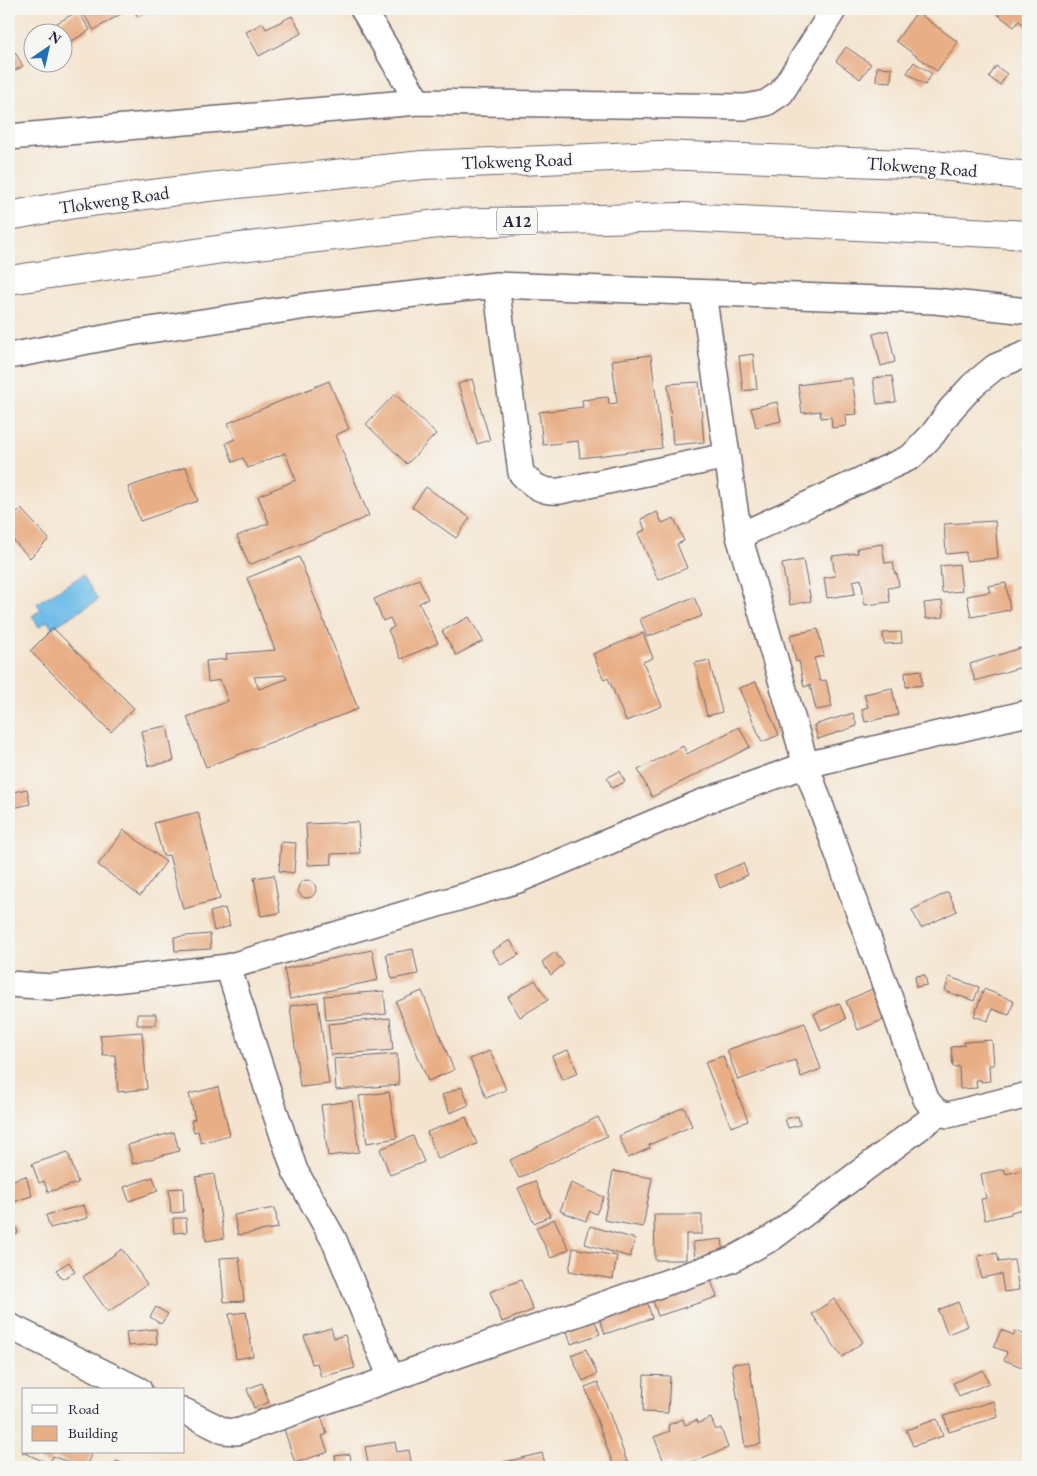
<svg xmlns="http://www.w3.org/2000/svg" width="1037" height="1476" viewBox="0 0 1037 1476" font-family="'EB Garamond',serif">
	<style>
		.water { fill: #6dbce8; stroke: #486f92 }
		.building { fill: #e8ae85; fill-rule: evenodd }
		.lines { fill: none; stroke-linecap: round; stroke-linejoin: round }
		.street-casing { stroke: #6c666f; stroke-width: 28 }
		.primary-casing { stroke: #6c666f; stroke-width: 30 }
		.street { stroke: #fff; stroke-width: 25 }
		.primary { stroke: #fff; stroke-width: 28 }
		.labels { text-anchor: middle; stroke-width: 4; stroke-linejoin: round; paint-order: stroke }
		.shield { fill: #f6f6f2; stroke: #626272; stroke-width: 1 }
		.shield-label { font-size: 16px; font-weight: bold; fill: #22223b }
		.street-label { font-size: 18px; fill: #22223b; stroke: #f6f6f2 }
	</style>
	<rect width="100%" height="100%" fill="#f6f6f2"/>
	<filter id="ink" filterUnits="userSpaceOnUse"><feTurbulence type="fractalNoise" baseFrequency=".02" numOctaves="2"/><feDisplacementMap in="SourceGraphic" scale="10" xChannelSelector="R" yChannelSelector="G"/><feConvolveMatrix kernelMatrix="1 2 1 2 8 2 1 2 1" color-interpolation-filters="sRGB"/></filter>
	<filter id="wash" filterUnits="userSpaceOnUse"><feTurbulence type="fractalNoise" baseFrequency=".0096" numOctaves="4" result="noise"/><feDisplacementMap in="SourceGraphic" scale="20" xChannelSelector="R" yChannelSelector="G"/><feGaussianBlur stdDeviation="1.12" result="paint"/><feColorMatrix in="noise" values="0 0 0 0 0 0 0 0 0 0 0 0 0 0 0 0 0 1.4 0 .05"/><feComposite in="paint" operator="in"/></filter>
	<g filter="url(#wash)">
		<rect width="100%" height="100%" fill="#f4e4cf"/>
		<path class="water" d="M83 575 98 600 52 628 47 621 39 627 32 616 41 610 37 603Z"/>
		<g id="blocks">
			<path class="building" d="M94 9H129L94 30 84 15Z
				M133 9H153L138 17Z
				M1000 9H1025L1028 11V29L1019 21 1014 27 996 13Z
				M78 11 90 30 62 47V32H42Z
				M917 12 958 42 937 71 896 41Z
				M292 16 302 33 259 56 246 32 263 23 266 29Z
				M846 47 871 64 860 79 836 61Z
				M15 52 23 66 9 74V56Z
				M914 62 932 74 925 85 907 73Z
				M996 66 1007 74 1000 85 989 77Z
				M877 67 892 68 891 82 876 81Z
				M888 330 895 362 881 366 873 334Z
				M753 354 757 389 743 391 739 356Z
				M651 355 662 448 580 458 578 441 543 445 539 412 583 407 582 400 608 397 609 404 617 403 612 360Z
				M892 376 896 402 877 404 873 378Z
				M852 378 857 414 845 415 846 426 832 428 831 417 821 418 820 411 802 413 798 385Z
				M472 379 490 440 477 444 458 384Z
				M329 381 349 429 336 435 369 516 249 565 237 536 269 523 258 496 296 480 285 453 248 468 243 458 233 462 226 443 235 439 228 423Z
				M699 382 704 442 673 445 668 384Z
				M395 394 436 434 407 464 366 424Z
				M777 402 781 421 756 427 751 408Z
				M186 467 198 501 140 521 128 487Z
				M426 487 470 518 456 538 412 507Z
				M21 509 49 539 30 558 9 536V521Z
				M657 512 662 523 674 518 684 541 677 544 687 568 658 580 638 533 645 530 641 519Z
				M995 521 998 558 966 561V552L946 554 944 524Z
				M882 544 885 563 893 562 895 574H897L899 586 888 588 890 602 865 605 861 579 853 581 855 594 827 598 824 578 835 576 832 556 858 553 857 548Z
				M299 557 358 709 206 767 187 717 228 701 220 680 208 682 206 661 227 659 226 654 275 650 247 578ZM285 675 287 679 259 689 254 677Z
				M803 560 811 601 790 605 782 564Z
				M959 564 962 591 942 593 940 566Z
				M419 579 428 599 419 603 438 643 401 659 388 630 394 627 390 618 383 621 374 599Z
				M1006 583 1010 610 971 617 967 596 990 592 988 586Z
				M694 597 702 616 647 637 640 619Z
				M942 601 944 617 926 619 924 603Z
				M469 617 483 641 456 655 442 631Z
				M53 628 134 708 111 732 30 651Z
				M818 629 824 656 814 658 820 681 826 680 832 707 816 710 810 685 804 687 799 661 796 662 790 635Z
				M901 632 902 643 884 644 883 633Z
				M643 633 653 658 643 662 662 706 626 721 608 678 604 680 593 654Z
				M1024 647 1028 665 975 681 970 664Z
				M709 660 722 712 707 716 695 663Z
				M921 670 922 685 906 687 905 672Z
				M756 682 779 735 762 742 739 688Z
				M892 688 898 715 865 722 862 709 868 707 864 694Z
				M853 713 857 726 818 739 814 725Z
				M167 726 174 761 148 766 141 731Z
				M739 727 750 747 652 797 638 770 683 746 687 754Z
				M620 771 625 782 612 788 607 778Z
				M27 789 30 804 9 809V793Z
				M198 812 220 899 183 909 169 855 163 856 154 823Z
				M358 822 360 853 331 854 332 864 308 865 306 824Z
				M124 830 166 862 140 896 98 865Z
				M281 842 296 843 294 873 279 871Z
				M743 863 748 875 720 888 715 875Z
				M274 875 280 913 261 916 254 878Z
				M298 889a9 9 0 1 1 18 0a9 9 0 1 1-18 0Z
				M948 892 957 911 921 928 912 910Z
				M225 908 230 926 214 931 210 912Z
				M210 934 211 949 175 951 174 937Z
				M510 940 519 955 501 965 492 951Z
				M413 949 418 974 392 979 386 954Z
				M372 950 378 980 290 999 284 969Z
				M555 952 564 964 551 975 542 962Z
				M925 975 927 985 916 987 915 976Z
				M949 977 979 987 974 1001 945 991Z
				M535 980 548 1000 520 1017 508 997Z
				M872 989 885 1019 858 1030 846 1001Z
				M984 989 1014 1001 1009 1015 992 1009 988 1021 974 1016Z
				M384 991 386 1014 326 1020 324 996Z
				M422 991 454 1070 428 1081 396 1002Z
				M318 1002 329 1084 300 1087 290 1006Z
				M839 1003 846 1019 821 1030 814 1014Z
				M137 1014H156V1025H137Z
				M390 1018 393 1050 331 1055 328 1024Z
				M805 1023 821 1069 801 1077 795 1060 738 1080 727 1050Z
				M142 1032 147 1089 118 1092 115 1055H103L100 1035Z
				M992 1040 994 1065H989L990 1081 981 1082V1080H976L977 1088 960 1089 959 1066 953 1067 951 1047 964 1045V1042Z
				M568 1050 578 1073 562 1080 552 1056Z
				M490 1051 506 1090 486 1098 470 1059Z
				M397 1054 399 1085 336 1090 334 1059Z
				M723 1056 748 1121 731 1127 705 1062Z
				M218 1087 230 1135 201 1143 198 1131 194 1132 191 1120 195 1119 189 1094Z
				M462 1087 469 1105 450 1113 442 1095Z
				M389 1092 397 1138 367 1143 359 1096Z
				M352 1101 359 1152 328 1156 321 1105Z
				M684 1107 692 1126 649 1145 650 1148 628 1158 619 1136Z
				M798 1116 800 1125 788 1128 785 1119Z
				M466 1117 477 1144 438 1159 427 1132Z
				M598 1117 607 1136 519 1178 510 1160Z
				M174 1132 179 1151 133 1164 128 1145Z
				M413 1136 424 1162 390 1175 380 1149Z
				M68 1152 78 1183 48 1192 44 1181 39 1183 32 1164Z
				M1004 1169 1006 1174 1028 1169V1216L1025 1217 1023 1209 1011 1212V1214L985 1220 981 1199 986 1198 981 1174Z
				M613 1171 652 1178 643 1227 604 1220Z
				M214 1174 224 1238 206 1241 196 1177Z
				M26 1176 32 1196 9 1203V1181Z
				M153 1177 158 1191 129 1201 124 1187Z
				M535 1181 550 1216 534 1223 518 1188Z
				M571 1183 604 1197 596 1214 590 1211 586 1221 560 1211Z
				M183 1188 184 1212 171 1213 169 1189Z
				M84 1205 88 1218 50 1228 46 1215Z
				M275 1208 278 1228 238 1235 234 1215Z
				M654 1215H702V1234H686V1260H655Z
				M173 1218H186L187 1232 174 1233Z
				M554 1219 569 1249 551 1258 536 1228Z
				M15 1223 18 1233 9 1236V1225Z
				M590 1226 636 1239 630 1257 585 1244Z
				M722 1239 724 1254 695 1258 693 1242Z
				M573 1248 617 1256 613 1279 569 1271Z
				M122 1249 147 1284 108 1312 83 1277Z
				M997 1253 999 1262 1014 1260 1019 1290 1004 1292 1001 1274 981 1278 978 1256Z
				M239 1257 244 1301 224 1302 220 1258Z
				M69 1262 75 1272 62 1279 56 1270Z
				M521 1280 533 1310 502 1322 490 1292Z
				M711 1280 717 1297 658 1316 652 1298Z
				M834 1299 863 1342 842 1357 812 1314Z
				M647 1301 652 1318 605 1334 599 1317Z
				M958 1302 968 1326 948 1334 938 1310Z
				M156 1307 168 1314 161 1324 150 1317Z
				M246 1312 253 1356 236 1359 229 1314Z
				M595 1321 600 1334 571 1344 567 1331Z
				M331 1328 334 1338 345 1335 355 1368 321 1377 317 1363 312 1364 304 1336Z
				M156 1329 157 1344 128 1346 126 1332Z
				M1001 1330 1014 1335 1015 1331 1028 1336V1366L1027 1369 1004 1360 1007 1352 994 1347Z
				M586 1349 597 1374 583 1381 571 1355Z
				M749 1362 761 1444 745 1447 732 1364Z
				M983 1370 989 1383 959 1396 953 1383Z
				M644 1375 670 1376 668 1413 643 1412Z
				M598 1382 629 1467H614L585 1387Z
				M262 1383 269 1402 254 1408 247 1389Z
				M994 1401 998 1417 949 1432 944 1416Z
				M321 1416 327 1434 322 1436 328 1452 295 1463 284 1429Z
				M711 1418 716 1430 721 1428 728 1448 678 1467H673L671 1462 665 1464 654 1437 670 1431 668 1425 683 1419 685 1425 697 1420 698 1423Z
				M937 1419 943 1436 913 1446 906 1430Z
				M395 1442 397 1452 409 1450 412 1467H369L365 1447Z
				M22 1452H92L86 1467H80L53 1456 50 1464Z
				M542 1453 546 1467H498L497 1464Z
				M350 1454 352 1467H337L335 1456Z
				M116 1461 135 1467H115Z"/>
		</g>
	</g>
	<g filter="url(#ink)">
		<use href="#blocks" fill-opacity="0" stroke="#6c666f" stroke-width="1"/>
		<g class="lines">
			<defs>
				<path id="street" d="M363 9 418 102
					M9 137 418 102 746 107 766 103 781 93 834 9
					M496 285 521 473C533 486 543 493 560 491L727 456
					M703 293 739 536 806 765 926 1099C933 1109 937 1113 948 1115L1028 1095
					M9 356 130 333 307 306 496 285 935 301 1028 311
					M739 536 911 457 933 434 951 409 973 385 995 367 1028 353
					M228 967 273 1106 295 1171 334 1240 391 1378
					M9 984 52 987 228 967 518 880 700 803 806 765 1028 713
					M9 1326 139 1390
					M184 1411 224 1431 237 1432 731 1260 772 1238 939 1113"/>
				<path id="primary" d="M9 216 74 204 208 187 423 165 659 155 934 165 1028 176
					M9 280 223 249 447 223 682 217 1028 235"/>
			</defs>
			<use href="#street" class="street-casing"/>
			<use href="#primary" class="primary-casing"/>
			<use href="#street" class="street"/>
			<use href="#primary" class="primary"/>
		</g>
	</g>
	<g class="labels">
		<rect class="shield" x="497" y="207.5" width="40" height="27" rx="4"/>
		<g class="shield-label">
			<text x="517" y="227">A12</text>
		</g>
		<g class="street-label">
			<text transform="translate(517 161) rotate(-2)" y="6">Tlokweng Road</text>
			<text transform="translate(922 167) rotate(4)" y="6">Tlokweng Road</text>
			<text transform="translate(114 200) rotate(-8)" y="6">Tlokweng Road</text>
		</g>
	</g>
	<rect width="1037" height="1476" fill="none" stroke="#f6f6f2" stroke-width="30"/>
	<rect x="22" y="1388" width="162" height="65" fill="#f6f6f2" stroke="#a1a1a9"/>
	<rect x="32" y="1405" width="25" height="8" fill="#ffffff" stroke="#a1a1a9"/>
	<text x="68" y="1414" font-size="15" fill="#22223b">Road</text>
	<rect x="32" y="1426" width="25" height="15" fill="#e8ae85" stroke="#a1a1a9"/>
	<text x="68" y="1438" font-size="15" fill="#22223b">Building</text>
	<g transform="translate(48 48) rotate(34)"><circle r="24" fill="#f6f6f2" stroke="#a1a1a9"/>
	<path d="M0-4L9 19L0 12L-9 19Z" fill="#1f6fb2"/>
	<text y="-8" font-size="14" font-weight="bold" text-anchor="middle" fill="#22223b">N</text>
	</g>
</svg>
